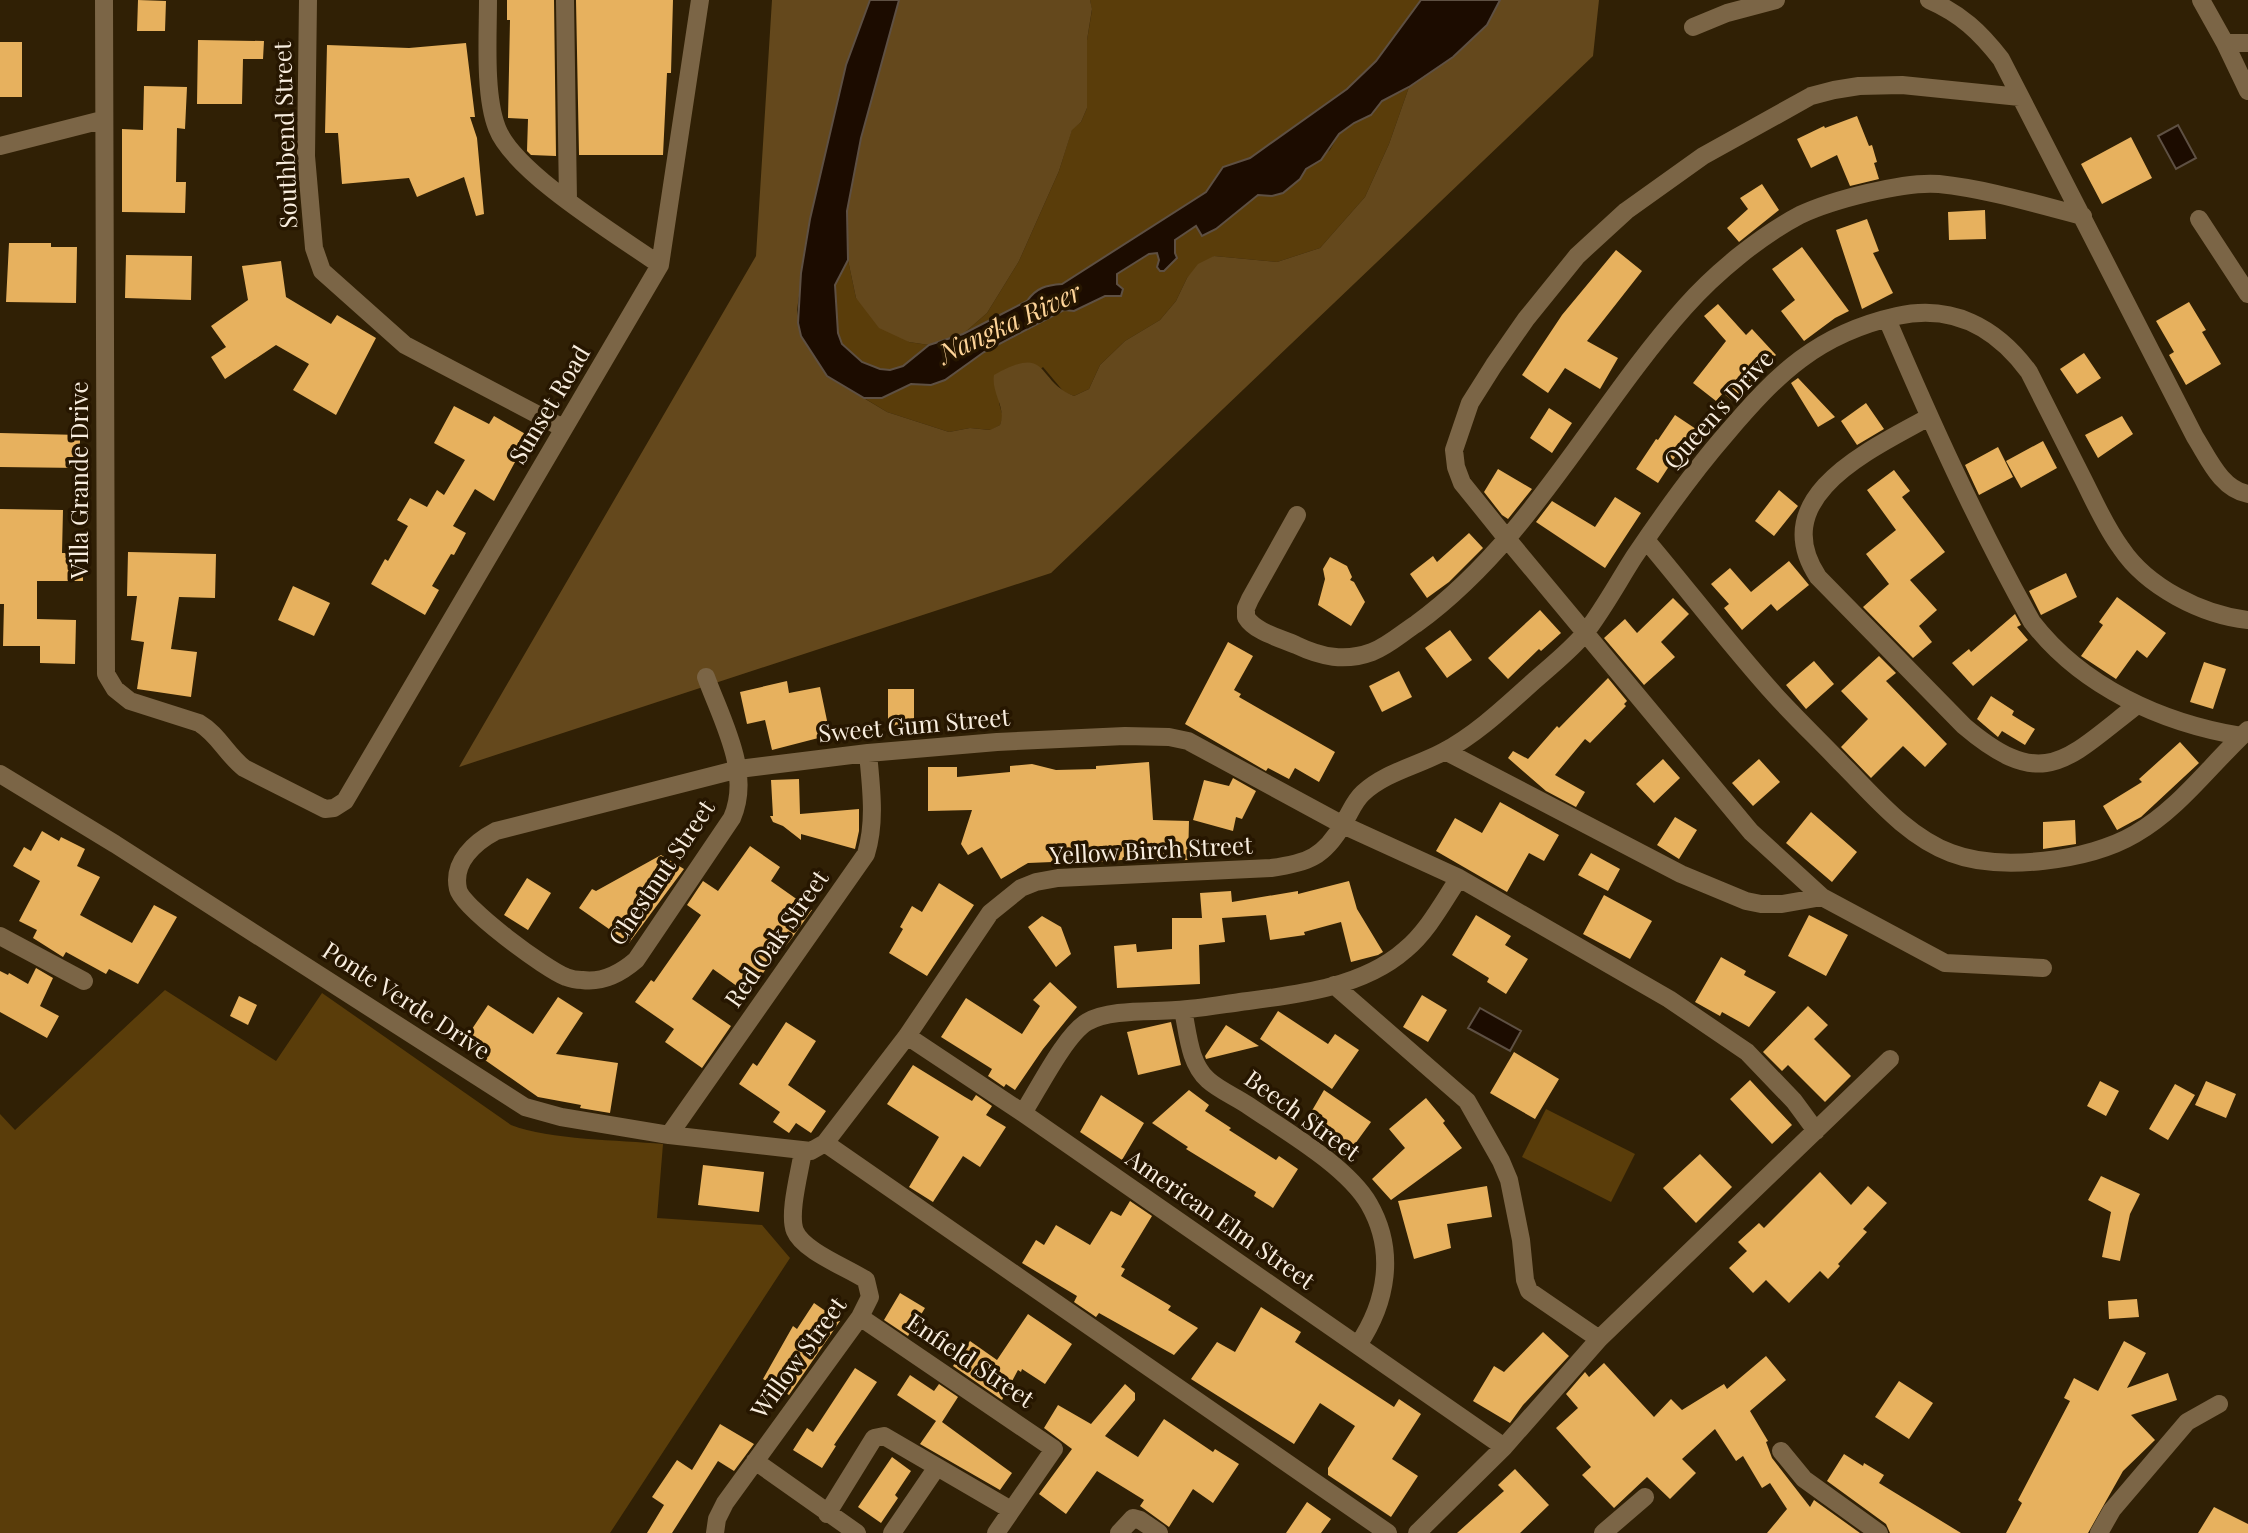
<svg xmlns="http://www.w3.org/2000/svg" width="2248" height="1533" viewBox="0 0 2248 1533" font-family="'Playfair Display',serif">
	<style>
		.green { fill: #5a3d0a }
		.forest { fill: #64481c }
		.water { fill: #1c0c00; stroke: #5e5043; stroke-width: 2 }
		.building { fill: #e7b15e }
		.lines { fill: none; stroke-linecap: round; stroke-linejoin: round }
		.minor { stroke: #7b6546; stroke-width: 18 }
		.labels { text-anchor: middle; stroke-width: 7; stroke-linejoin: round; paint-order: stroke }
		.street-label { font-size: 24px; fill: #f8edde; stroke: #261600 }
		.water-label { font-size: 26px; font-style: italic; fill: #fed498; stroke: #261600 }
	</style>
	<rect width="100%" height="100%" fill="#302005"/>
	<path class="green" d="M1090 0H1421L1376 61 1347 89 1250 158 1223 167 1206 192 1062 284C1046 285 1036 288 1027 301L963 334 987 313 1019 261 1059 171 1072 129 1081 122 1087 108V40L1092 10Z
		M1409 87 1389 144 1365 197 1320 248 1277 262 1214 256 1187 278 1176 301 1160 320 1125 341 1100 365 1089 389 1074 396 1064 392 1043 367 999 403 1003 417 1000 425 991 430 970 428 949 432 887 412 864 398H882L911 384 931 385 945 380 984 352 1040 321 1064 310 1074 311 1105 296 1115 295 1117 273 1150 254 1157 253 1159 260 1169 263 1174 261 1175 240 1197 226 1216 229 1258 195 1272 196 1300 179 1306 169 1330 150 1339 134 1354 123 1371 115 1382 101Z
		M848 260 856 298 909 342 929 345 903 366 890 370 880 369 862 362 847 351 842 344 838 333 835 285Z
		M165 990 276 1061 322 993 511 1125C550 1140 619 1140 663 1144L657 1218 762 1225 790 1258 610 1533H0V1114L15 1130Z
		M1546 1109 1635 1154 1611 1202 1522 1157Z"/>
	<path class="forest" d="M772 0H870L828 144 810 219 797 310 801 336 827 376 887 412 949 432 970 428 990 430 1000 425C1007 408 991 393 994 375 1051 343 1035 381 1074 396L1089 389 1100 365 1125 341 1160 320 1176 301 1187 278 1198 264 1214 256 1277 262 1320 248 1365 197 1389 144 1409 87 1453 57 1487 25 1500 0H1599L1593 56 1051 573 459 767 756 256Z
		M899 0H1090L1092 9 1087 40V108L1081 122 1072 130 1059 171 1019 261 987 313 963 334 929 345 909 342 879 328 856 298 848 260 847 212 861 138Z"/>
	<path class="water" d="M870 0H899L861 138 847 211 848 260 835 285 838 333 842 344 862 362 880 369 890 370 903 366 929 345 963 334 1027 301C1036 288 1046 285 1062 284L1206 192 1223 167 1250 158 1347 89 1376 61 1421 0H1500L1487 25 1453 57 1409 87 1382 101 1371 115 1354 123 1339 134 1321 160 1306 169 1300 179 1283 193 1272 196 1258 195 1216 229 1202 236 1196 226 1175 240V253L1177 258 1164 271H1160L1157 267 1159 260 1157 253 1149 254 1117 274V284L1123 289 1121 296H1105L1074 311 1064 310 984 352 945 380 931 385 911 384 882 398H864L827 376 801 336 798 323 801 273 810 219 846 65Z
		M2178 125 2196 158 2176 169 2158 136Z
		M1480 1008 1521 1031 1510 1051 1468 1028Z"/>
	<path class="building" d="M138 0 166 1 165 31H137Z
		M507 0H554L556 156 531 155 527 151 528 119 508 118 510 20H507Z
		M576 0H673L671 73H667L663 155H579Z
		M198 40 264 41 263 59H243L242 104H197Z
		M0 42H22V97H0Z
		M466 43 475 117H470L477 138 484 214 476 216 464 177 417 197 409 178 342 184 338 133H325L327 45 409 48Z
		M144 86 187 87 185 129 177 128 176 182H186L185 213 122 212V129L143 130Z
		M1857 116 1869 146 1872 145 1877 162 1874 163 1879 179 1850 186 1837 155 1811 168 1797 139 1824 126 1825 128Z
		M2131 137 2152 178 2102 204 2081 164Z
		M1762 184 1779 210 1739 242 1727 228 1748 209 1740 198Z
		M1985 210 1986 239 1949 240 1948 212Z
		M1867 219 1879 251 1873 253 1893 293 1862 309 1836 230Z
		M9 243H51V247H77L76 303 6 302Z
		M1802 247 1849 311 1835 318 1804 341 1781 311 1795 300 1772 269Z
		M1616 250 1642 271 1587 341 1618 358 1600 389 1565 368 1548 393 1522 375 1562 315Z
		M126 255 192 256 191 300 125 298Z
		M281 261 286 297 331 324 337 315 376 338 336 415 293 390 309 364 276 345 225 379 211 357 226 347 211 326 248 300 242 266Z
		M2189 302 2206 330 2202 332 2221 364 2186 385 2169 355 2174 352 2156 321Z
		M1718 304 1746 335 1752 329 1776 355 1756 373 1734 402 1723 393 1716 401 1693 383 1726 341 1704 316Z
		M2084 353 2101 378 2077 394 2060 369Z
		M1798 378 1835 417 1818 427 1791 383Z
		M1866 403 1884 429 1857 445 1841 421Z
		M454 406 489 424 494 416 529 436 494 501 475 489 453 526 466 533 454 555 451 554 432 586 439 590 425 615 371 584 385 559 388 561 408 526 397 520 410 498 427 507 437 490 444 495 465 460 434 443Z
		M1549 408 1572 423 1552 453 1530 438Z
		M1675 415 1699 431 1684 455 1679 451 1658 483 1636 469 1656 439 1658 440Z
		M2122 416 2133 434 2098 458 2085 435Z
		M0 433 80 435V468L0 467Z
		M2043 441 2057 468 2021 488 2006 461Z
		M1998 447 2013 477 1979 495 1965 465Z
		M1498 469 1532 489 1508 519 1502 515 1484 492Z
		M1894 470 1910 491 1902 497 1945 552 1910 580 1937 610 1919 626 1932 642 1913 658 1863 607 1889 584 1866 554 1896 530 1867 490Z
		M1779 490 1798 506 1774 536 1755 521Z
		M1615 497 1641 513 1605 568 1536 522 1552 501 1595 527Z
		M0 509 63 510 62 553H83V581H37V619L76 620 75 664 40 663V646H3L4 604H0Z
		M1469 533 1483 548 1449 582 1427 598 1410 574 1433 556 1437 562Z
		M128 552 216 554 215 598 179 597 171 649 197 652 191 697 137 689 144 642 131 640 137 596H127Z
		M1330 557 1347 566 1352 577 1350 580 1354 582 1365 602 1351 626 1318 605 1325 579 1323 569Z
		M1789 561 1809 585 1777 611 1771 604 1742 630 1724 608 1729 604 1711 584 1730 568 1751 592Z
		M2066 573 2077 597 2041 615 2029 591Z
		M293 586 330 603 314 636 278 620Z
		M2117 597 2166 633 2147 658 2137 650 2116 679 2081 656 2103 625 2099 622Z
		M1673 598 1689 614 1661 642 1675 657 1644 685 1604 638 1625 619 1637 633Z
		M1540 610 1561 633 1541 651 1539 649 1508 679 1488 658Z
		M2015 614 2021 625 2017 627 2028 640 1973 686 1952 663 1969 649 1971 652Z
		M1450 630 1472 660 1447 678 1425 648Z
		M1228 642 1253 656 1234 690 1241 694 1239 697 1335 752 1319 782 1295 768 1289 779 1268 768 1266 771 1185 724Z
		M1879 656 1896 673 1886 681 1947 744 1925 767 1903 746 1871 778 1841 747 1868 719 1841 691Z
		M1814 661 1834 684 1806 709 1786 685Z
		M2204 662 2226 669 2213 709 2190 702Z
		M1399 671 1412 697 1382 712 1369 686Z
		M1608 678 1627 701 1624 704 1626 706 1590 743 1585 739 1555 775 1585 792 1576 807 1546 791 1508 758 1513 751 1528 759 1557 726 1559 728Z
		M787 681 789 693 820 687 830 735 772 750 765 720 747 724 740 692Z
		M888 689H914V731L888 732Z
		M1991 696 2014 711 2012 715 2035 729 2025 745 2002 731 1998 737 1977 719Z
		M2180 742 2199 763 2141 817 2117 830 2103 806 2142 782 2139 779Z
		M1663 759 1680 778 1654 803 1636 784Z
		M1759 759 1780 782 1753 806 1732 783Z
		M1149 762 1153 820 1189 821 1188 860 1154 861V857L1077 864V861L1028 863 1001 879 982 847 968 855 961 844 972 810 928 811V767H957V777L1010 772V766L1032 764 1056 770 1096 769V766Z
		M1233 778 1256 791 1242 819 1236 817 1233 831 1193 820 1204 780 1229 786Z
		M799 779 800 814 859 809V831L855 849 801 834V840L783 826 773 822 770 816H773L771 780Z
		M1500 802 1559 835 1544 861 1529 853 1507 892 1436 851 1455 818 1482 833Z
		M1811 812 1857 852 1832 882 1786 843Z
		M1675 817 1697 830 1679 859 1657 845Z
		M2075 820 2076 844 2043 849V822Z
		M42 831 59 841 61 837 85 849 77 866 100 877 80 915 132 943 154 905 177 917 138 984 109 969 106 974 66 952 63 957 33 938 37 930 19 921 40 881 13 866 24 847 31 851Z
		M750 846 780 867 771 881 812 910 789 942 779 954 778 952 748 994 713 969 692 999 731 1026 702 1068 665 1042 674 1029 635 1002 651 980 654 982 701 915 687 905 703 881 718 891Z
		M1591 853 1620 869 1608 891 1578 875Z
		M661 855 684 869 629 943 579 908 592 889 596 891Z
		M527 878 551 893 528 930 504 915Z
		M1349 881 1357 909 1383 952 1378 955 1351 962 1341 922 1304 932 1305 935 1270 940 1266 915 1222 918 1225 942 1199 945 1200 984 1117 988 1114 946 1136 944 1137 952 1172 949V918H1202L1200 893 1231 891 1232 902 1298 891V894Z
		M939 883 974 905 927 976 889 953 903 929 900 927 912 906 922 912Z
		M1604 895 1652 921 1630 959 1583 934Z
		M1476 915 1511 936 1505 945 1528 959 1506 994 1487 982 1489 978 1452 955Z
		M1809 915 1848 935 1826 976 1788 956Z
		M1042 916 1061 927 1071 954 1056 967 1028 927Z
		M1721 957 1746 971 1744 975 1776 992 1749 1027 1722 1012 1720 1016 1695 1002Z
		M36 968 53 978 40 1006 59 1016 47 1038 0 1012V971L8 975 9 973 28 984Z
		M1050 982 1077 1007 1043 1049 1015 1090 1006 1084 1004 1087 988 1076 992 1069 941 1037 966 998 1022 1034 1040 1006 1033 1000Z
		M1422 995 1447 1010 1428 1042 1403 1027Z
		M239 996 257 1005 248 1025 230 1016Z
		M558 997 583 1013 556 1054 618 1063 610 1113 580 1108 581 1105 538 1097 462 1044 488 1005 533 1034Z
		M1808 1006 1828 1025 1814 1039 1851 1076 1825 1102 1788 1065 1782 1071 1763 1052Z
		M1278 1011 1328 1044 1335 1034 1359 1050 1332 1089 1260 1039Z
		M786 1022 816 1041 788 1085 826 1111 811 1133 796 1123 789 1133 773 1122 780 1112 739 1084 753 1063 757 1066Z
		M1171 1022 1181 1065 1138 1075 1127 1032Z
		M1226 1025 1259 1046 1206 1059 1205 1056Z
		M1514 1052 1559 1079 1535 1119 1490 1093Z
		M913 1065 965 1097 972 1101 976 1095 992 1106 986 1115 1006 1127 980 1167 963 1156 933 1202 909 1187 939 1137 887 1104Z
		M1750 1080 1792 1125 1772 1144 1730 1099Z
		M2100 1081 2119 1091 2106 1116 2087 1106Z
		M2206 1081 2236 1094 2226 1118 2195 1105Z
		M2175 1084 2195 1095 2168 1140 2149 1129Z
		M1189 1090 1209 1105 1205 1111 1231 1128 1229 1130 1276 1160 1279 1156 1298 1169 1273 1208 1254 1196 1256 1192 1186 1149 1188 1147 1152 1123Z
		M1324 1090 1371 1122 1344 1159 1323 1142 1325 1139 1303 1126Z
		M1101 1095 1144 1123 1122 1160 1080 1132Z
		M1426 1098 1445 1121 1443 1123 1462 1148 1391 1200 1372 1179 1405 1148 1389 1129Z
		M1700 1154 1732 1187 1696 1223 1663 1188Z
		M703 1165 764 1172 759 1212 698 1205Z
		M1820 1172 1851 1205 1868 1186 1887 1203 1863 1229 1867 1232 1838 1264 1840 1266 1828 1279 1820 1271 1789 1303 1766 1280 1753 1293 1729 1268 1747 1251 1738 1242 1759 1223 1764 1228Z
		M2101 1176 2140 1194 2130 1214 2120 1261 2102 1257 2111 1212 2088 1200Z
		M1487 1186 1492 1217 1447 1224 1451 1248 1414 1259 1398 1201Z
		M1130 1201 1152 1216 1121 1267 1125 1269 1121 1276 1171 1306 1168 1310 1198 1328 1174 1355 1099 1313 1096 1317 1074 1302 1077 1296 1022 1263 1036 1240 1044 1245 1056 1225 1090 1245 1111 1211 1121 1216Z
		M900 1293 925 1308 908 1336 884 1320Z
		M2137 1299 2139 1317 2109 1319 2108 1301Z
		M814 1303 840 1321 789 1395 763 1379 793 1326 797 1329Z
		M1261 1307 1301 1332 1295 1342 1394 1407 1399 1399 1421 1414 1392 1459 1418 1476 1391 1517 1328 1475V1468L1355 1426 1320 1403 1294 1444 1191 1379 1217 1342 1235 1352Z
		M1028 1314 1072 1344 1045 1384 1022 1369 1021 1372 1018 1370 1002 1400 953 1366 970 1341 997 1360Z
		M1543 1332 1569 1356 1523 1405 1510 1423 1473 1401 1494 1366 1504 1372Z
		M2124 1341 2146 1353 2127 1388 2168 1373 2177 1400 2131 1415 2155 1440 2123 1471 2088 1533H2006L2022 1503 2018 1500 2070 1401 2064 1398 2074 1378 2098 1391Z
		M1766 1356 1786 1380 1750 1411 1768 1441 1766 1442 1772 1458 1810 1507 1814 1500 1860 1533H1767L1787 1509 1770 1483 1762 1488 1743 1456 1736 1461 1715 1429 1682 1459 1696 1473 1670 1499 1647 1477 1614 1508 1582 1475 1591 1467 1556 1428 1578 1408 1566 1394 1585 1372 1589 1377 1604 1363 1654 1417 1671 1399 1682 1410 1724 1384 1727 1389Z
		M855 1368 877 1382 834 1445 836 1446 822 1468 793 1450 807 1428 813 1432Z
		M910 1375 934 1391 939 1384 958 1397 942 1422 1012 1473 1000 1490 920 1444 936 1421 897 1395Z
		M1899 1381 1933 1403 1909 1439 1875 1417Z
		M1125 1384 1135 1393V1400L1105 1436 1138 1457 1164 1419 1213 1452 1215 1449 1239 1464 1213 1503 1193 1489 1169 1527 1140 1506 1144 1500 1097 1471 1066 1514 1039 1494 1072 1449 1044 1428 1058 1405 1091 1424Z
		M720 1424 754 1444 734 1471 718 1461 672 1533H647L664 1505 652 1497 677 1460 692 1470Z
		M1844 1454 1863 1466 1864 1463 1884 1475 1879 1483 1961 1533H1890L1886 1524 1827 1481Z
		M892 1457 911 1471 895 1495 898 1498 881 1523 858 1507Z
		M1515 1469 1549 1505 1520 1533H1457L1504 1491 1498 1485Z
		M1307 1502 1331 1519 1321 1533H1286Z
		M2214 1507 2248 1524V1533H2198Z"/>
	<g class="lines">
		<path class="minor" d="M104 0 106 674 115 689 130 701 199 723C218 734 227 755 244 768L325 809 334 808 345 801 660 265 700 0
			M308 0 306 156 314 248 322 271 405 345 563 428
			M488 0C488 36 484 95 497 128 514 173 619 236 660 265
			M1929 0C1961 14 1980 32 2001 59L2195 437C2209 459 2221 489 2248 494
			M2201 0 2225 43 2248 91
			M565 1 568 201
			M1693 27 1727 13 1776 0
			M2225 43H2248
			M2020 97 1902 85 1859 86 1834 90 1811 96 1703 156 1626 211 1577 256 1526 319 1494 365 1470 403 1454 450 1456 467 1462 483 1508 540 1751 832 1822 897 1945 963 2043 968
			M0 146 102 120
			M2199 219 2248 294
			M1887 319C1931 422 1977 524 2032 622 2082 687 2162 723 2241 736
			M1929 417C1872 449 1765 496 1818 577L1964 726C2044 794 2067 759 2137 705
			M1297 515 1250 599 1246 608V617C1255 632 1280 638 1296 645 1321 657 1345 662 1372 652 1388 646 1402 633 1416 624 1530 541 1593 410 1685 307 1715 273 1760 236 1800 215 1832 200 1904 181 1939 184 1987 189 2036 204 2083 216
			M1646 540C1689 591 1730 645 1775 695 1796 718 1819 740 1841 763 1874 796 1906 836 1951 853 2000 872 2089 861 2135 834 2179 809 2211 764 2248 730
			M706 677C722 721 752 773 732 818L636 960C621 973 603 983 582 980 577 980 571 979 566 977 547 970 462 908 458 889 452 862 475 842 496 831L739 769 868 753 997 742 1125 736 1169 737 1188 741 1343 825 1459 878 1669 999 1747 1052 1794 1101 1816 1131
			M1445 751 1681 874 1746 901 1761 904H1782L1822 897
			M0 774 115 844 525 1107 561 1117 669 1135 811 1151 825 1143 907 1036 990 913 1021 888 1036 882 1058 878 1271 868C1308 863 1324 857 1343 824 1350 813 1354 801 1363 793 1386 772 1417 766 1443 752 1477 734 1506 706 1535 680 1552 665 1571 650 1585 633 1603 610 1618 582 1634 557 1663 514 1692 473 1726 434 1777 374 1817 334 1897 316 1952 304 1996 327 2029 372 2046 406 2063 439 2080 473 2093 498 2104 525 2121 548 2147 587 2202 615 2248 620
			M0 936 84 981
			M1334 985 1467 1101 1501 1161 1509 1180 1521 1240 1525 1280 1529 1291 1599 1339
			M1183 1010C1188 1033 1189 1063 1208 1080 1219 1090 1236 1097 1249 1106 1284 1130 1347 1166 1369 1204 1396 1251 1387 1302 1358 1345
			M907 1036 1023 1113 1504 1447
			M1023 1113C1038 1090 1065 1035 1087 1022 1109 1009 1151 1012 1176 1010 1197 1009 1219 1005 1240 1002 1294 995 1362 988 1405 950 1428 931 1443 902 1459 878
			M669 1135 866 854C876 821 871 787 868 753
			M825 1143 1388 1533
			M860 1317 1054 1449 996 1533
			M1781 1451 1804 1479 1879 1533
			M755 1461 857 1533
			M827 1514 874 1438 884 1436 1011 1510
			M715 1533 717 1519 725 1503 860 1317 870 1297 866 1280C848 1268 803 1251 795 1231 788 1214 800 1171 803 1151
			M892 1533 937 1467
			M1119 1533 1133 1518 1140 1520 1159 1533
			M1417 1533 1504 1447 1599 1339 1890 1059
			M1603 1533 1645 1497
			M2099 1533 2112 1510 2187 1422 2219 1404"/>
	</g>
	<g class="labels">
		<g class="street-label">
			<text transform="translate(286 135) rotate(-92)" y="8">Southbend Street</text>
			<text transform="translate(550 405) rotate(-59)" y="8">Sunset Road</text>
			<text transform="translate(1719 410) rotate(-48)" y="8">Queen's Drive</text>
			<text transform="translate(80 480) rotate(-90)" y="8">Villa Grande Drive</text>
			<text transform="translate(914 726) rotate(-5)" y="8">Sweet Gum Street</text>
			<text transform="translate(1151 851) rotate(-3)" y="8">Yellow Birch Street</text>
			<text transform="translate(662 873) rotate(-56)" y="8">Chestnut Street</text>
			<text transform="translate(777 939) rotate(-55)" y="8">Red Oak Street</text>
			<text transform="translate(406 1001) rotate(33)" y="8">Ponte Verde Drive</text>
			<text transform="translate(1302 1116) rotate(36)" y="8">Beech Street</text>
			<text transform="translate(1220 1220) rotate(35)" y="8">American Elm Street</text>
			<text transform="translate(799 1358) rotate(-54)" y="8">Willow Street</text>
			<text transform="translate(970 1361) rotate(34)" y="8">Enfield Street</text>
		</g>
		<g class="water-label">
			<text transform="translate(1010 323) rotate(-25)" y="9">Nangka River</text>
		</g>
	</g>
</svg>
